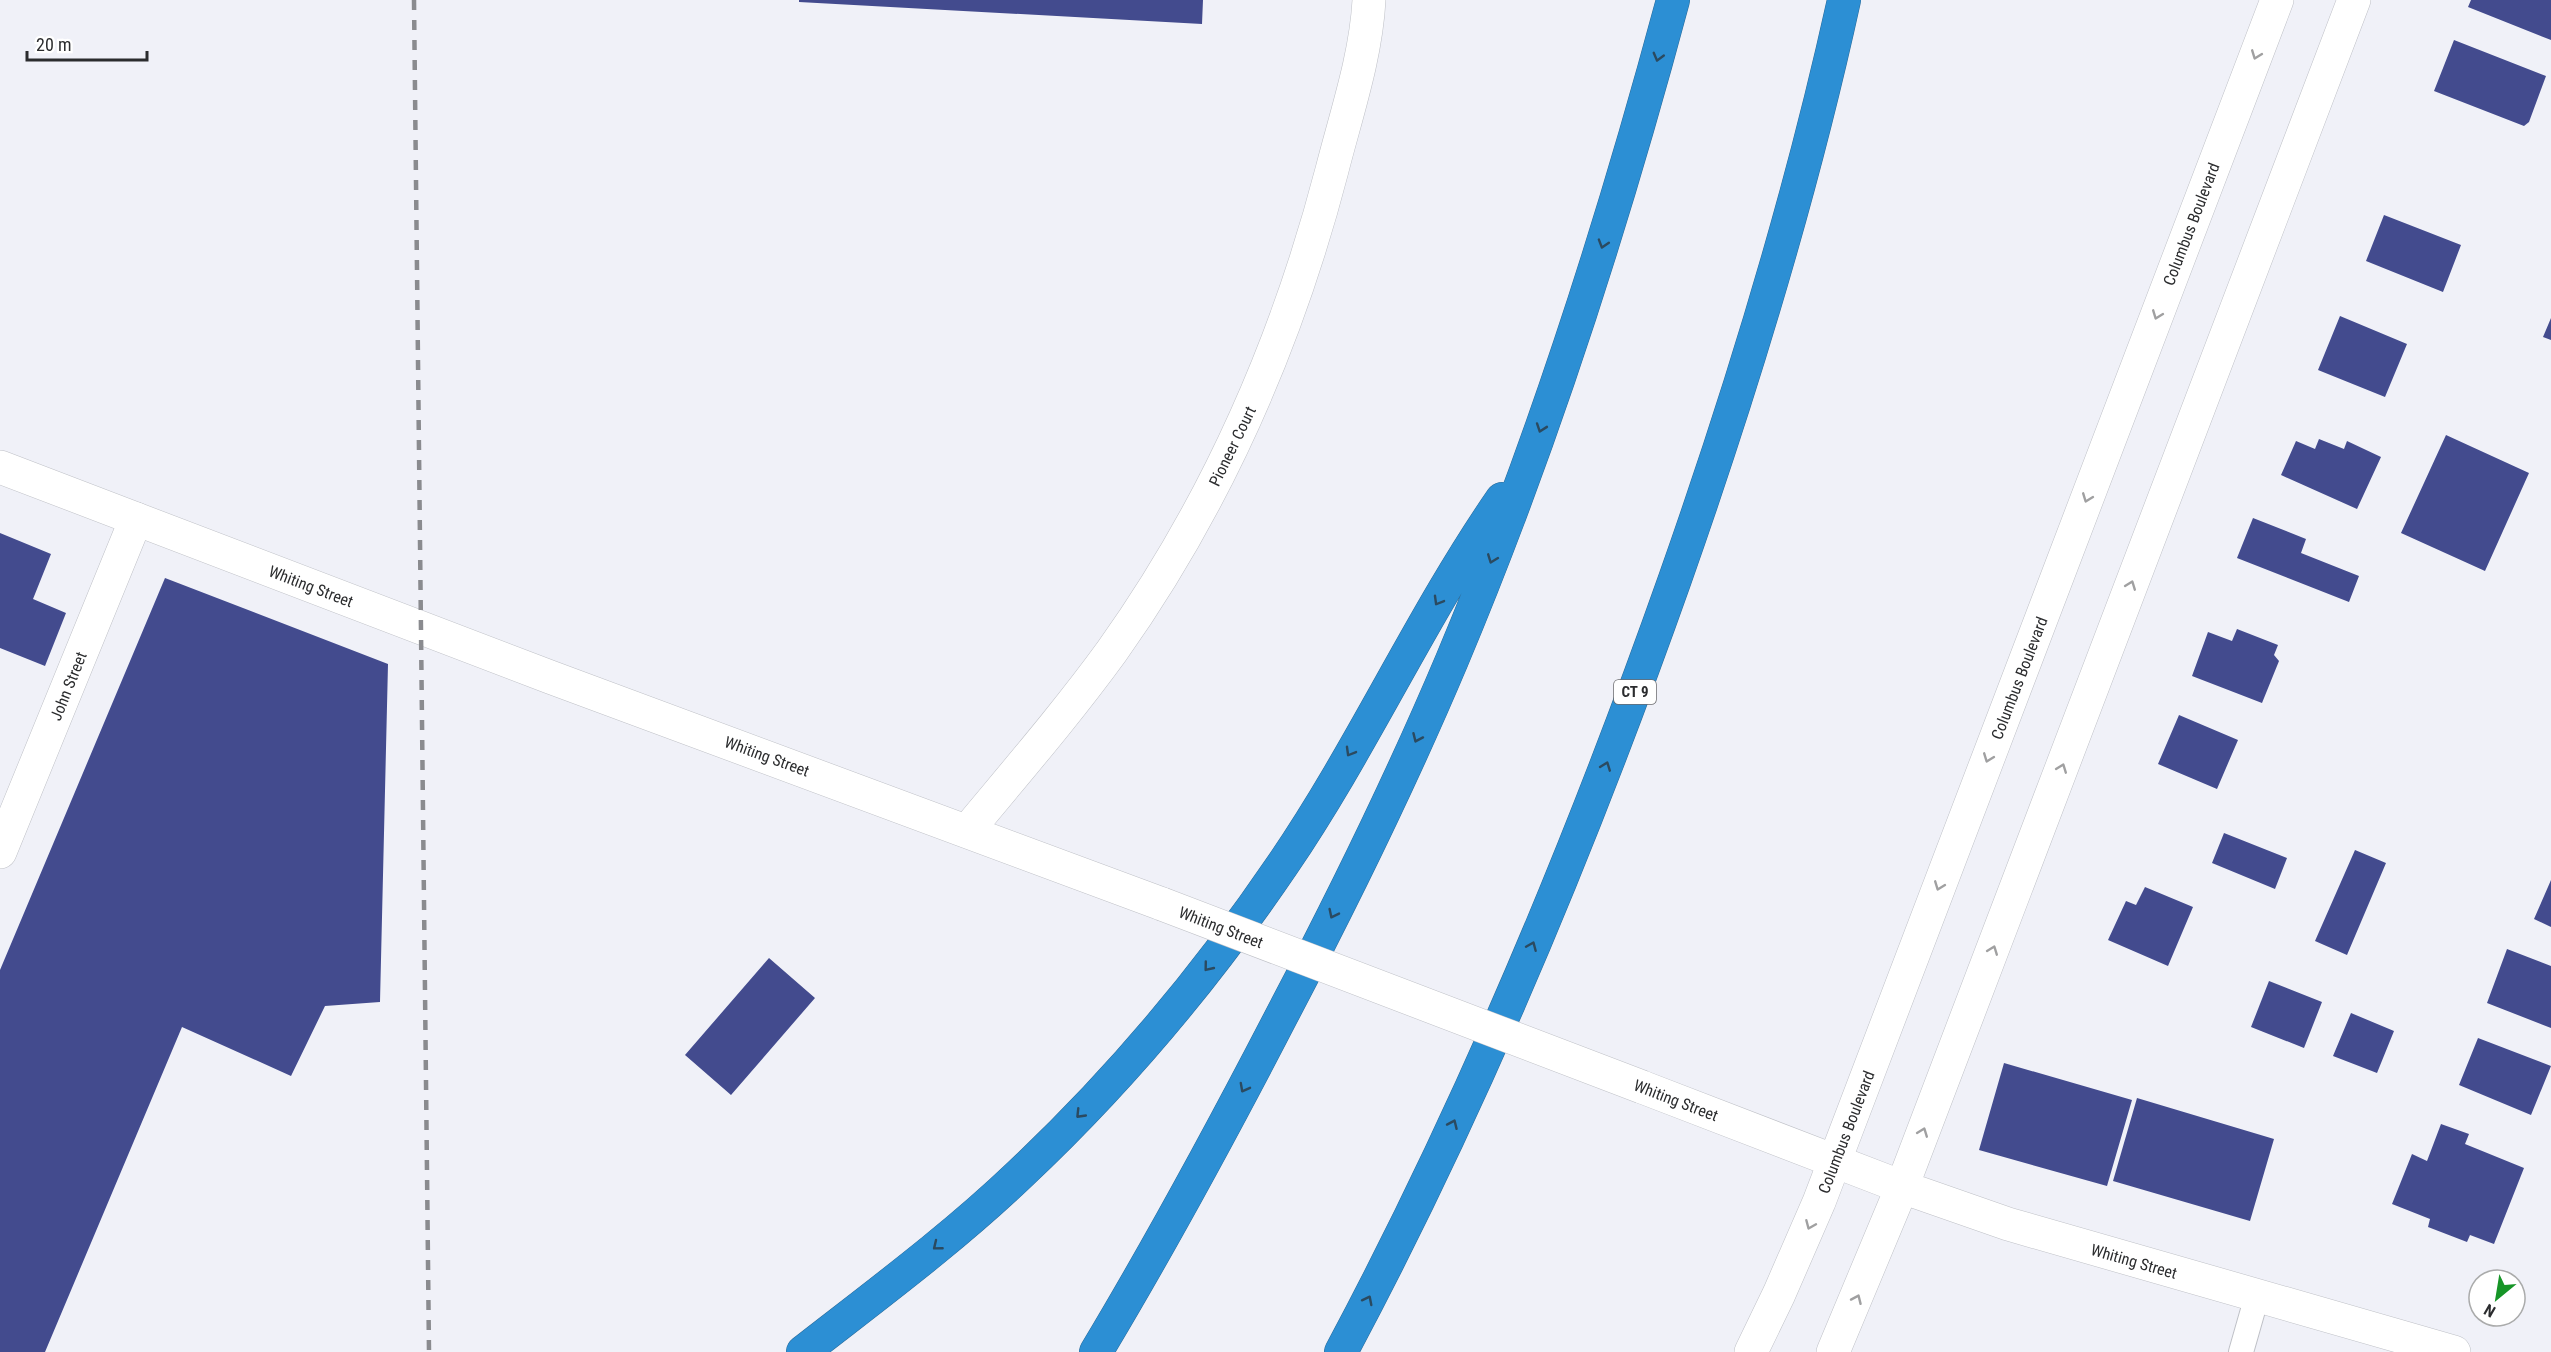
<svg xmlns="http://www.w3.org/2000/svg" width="2551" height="1352" viewBox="0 0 2551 1352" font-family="'Roboto Condensed',sans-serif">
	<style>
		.building { fill: #434b8e }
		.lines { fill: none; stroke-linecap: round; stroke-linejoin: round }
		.lane-casing { stroke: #bfc1c7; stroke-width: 26 }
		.street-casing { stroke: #bfc1c7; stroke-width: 34 }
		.secondary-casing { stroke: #bfc1c7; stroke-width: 34 }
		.highway-casing { stroke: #2c6c9a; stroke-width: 34 }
		.lane { stroke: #fff; stroke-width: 24 }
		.street { stroke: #fff; stroke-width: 33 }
		.secondary { stroke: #fff; stroke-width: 33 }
		.highway { stroke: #2c8fd4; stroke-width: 33 }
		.rail { stroke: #8a8b8f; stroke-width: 4.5; stroke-dasharray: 10 10; stroke-linecap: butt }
		.secondary-bridge-casing { stroke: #bfc1c7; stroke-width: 34; stroke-linecap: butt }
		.secondary-bridge { stroke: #fff; stroke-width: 33 }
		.oneway { stroke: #a0a0a1 }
		.oneway2 { stroke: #2b4a60 }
		.labels { text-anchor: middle; stroke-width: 6; stroke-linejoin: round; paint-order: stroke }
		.shield { fill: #fff; stroke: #6b6b6d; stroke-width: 1.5 }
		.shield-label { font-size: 15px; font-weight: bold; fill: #2b2c2e }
		.street-label { font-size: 16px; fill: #2b2c2e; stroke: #fff }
	</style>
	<rect width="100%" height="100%" fill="#f0f1f8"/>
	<path class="building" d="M799 0H1203L1202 24 799 2Z
		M2471 0H2551V40L2468 7Z
		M2454 40 2546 76 2529 122 2524 126 2434 91Z
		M2384 215 2461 245 2443 292 2366 261Z
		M2340 316 2407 344 2385 397 2318 370Z
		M2551 318V340L2543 337Z
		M2446 435 2529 473 2485 571 2401 533Z
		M2319 439 2344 449 2347 441 2381 457 2357 509 2281 475 2296 441 2315 449Z
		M2253 518 2306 539 2301 553 2359 576 2349 602 2237 558Z
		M0 533 51 554 33 599 66 613 45 666 0 648Z
		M165 578 388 664 380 1002 325 1006 291 1076 182 1027 45 1352H0V970Z
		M2237 629 2278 645 2274 655 2279 661 2262 703 2192 676 2208 632 2232 641Z
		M2179 715 2238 740 2217 789 2158 764Z
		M2224 833 2287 858 2275 889 2212 863Z
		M2355 850 2386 863 2347 955 2315 941Z
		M2551 880V927L2534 919Z
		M2145 887 2193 907 2168 966 2108 940 2126 901 2136 905Z
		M2507 949 2551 966V1028L2487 1003Z
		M769 958 815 998 731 1095 685 1055Z
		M2269 981 2322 1002 2304 1048 2251 1027Z
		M2351 1013 2394 1031 2377 1073 2333 1056Z
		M2478 1038 2551 1066 2531 1115 2459 1085Z
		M2004 1063 2132 1100 2107 1186 1979 1150Z
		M2137 1098 2274 1139 2250 1221 2113 1181Z
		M2441 1124 2469 1134 2465 1144 2524 1168 2494 1244 2470 1235 2467 1242 2428 1227 2430 1219 2392 1204 2412 1154 2427 1161Z"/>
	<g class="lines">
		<defs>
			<path id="lane" d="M2241 1352 2257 1296"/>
			<path id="street" d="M967 831C1016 772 1067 713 1112 651 1216 505 1287 343 1332 170 1346 115 1366 57 1369 0
				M0 852 136 519"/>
			<path id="secondary" d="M0 467 550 677 1162 904
				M1642 1087 1902 1187 2008 1224 2454 1352
				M1751 1352 1779 1294 1819 1202 2277 0
				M1833 1352 1902 1187 2354 0"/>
			<path id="highway" d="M803 1352C876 1295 952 1239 1019 1175 1118 1082 1207 976 1283 864 1363 747 1421 616 1502 499
				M1096 1352C1162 1242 1223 1129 1282 1015 1343 899 1401 781 1452 660 1542 446 1613 224 1673 0
				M1341 1352C1473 1105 1582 842 1675 579 1742 389 1801 196 1844 0"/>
		</defs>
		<use href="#lane" class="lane-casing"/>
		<use href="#street" class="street-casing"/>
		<use href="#secondary" class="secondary-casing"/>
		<use href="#highway" class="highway-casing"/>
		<use href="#lane" class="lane"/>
		<use href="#street" class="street"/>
		<use href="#secondary" class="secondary"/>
		<use href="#highway" class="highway"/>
		<path class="rail" d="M414 0 429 1352"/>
		<defs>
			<path id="secondary-bridge" d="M1162 904 1642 1087"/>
		</defs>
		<use href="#secondary-bridge" class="secondary-bridge-casing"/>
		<use href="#secondary-bridge" class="secondary-bridge"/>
	</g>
	<defs><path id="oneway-chevron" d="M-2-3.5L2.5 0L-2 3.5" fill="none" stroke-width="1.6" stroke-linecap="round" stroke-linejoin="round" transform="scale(1.5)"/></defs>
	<g class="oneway">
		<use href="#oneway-chevron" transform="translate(2256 55) rotate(111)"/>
		<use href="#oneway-chevron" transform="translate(2157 315) rotate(111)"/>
		<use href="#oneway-chevron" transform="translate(2087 498) rotate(111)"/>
		<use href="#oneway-chevron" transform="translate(2131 585) rotate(-69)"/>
		<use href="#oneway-chevron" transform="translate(1988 758) rotate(111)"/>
		<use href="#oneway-chevron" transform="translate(2062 768) rotate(-69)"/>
		<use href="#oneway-chevron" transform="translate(1939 886) rotate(111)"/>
		<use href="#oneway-chevron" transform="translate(1993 950) rotate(-69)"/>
		<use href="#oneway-chevron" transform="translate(1923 1132) rotate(-69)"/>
		<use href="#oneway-chevron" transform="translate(1810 1225) rotate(113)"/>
		<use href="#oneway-chevron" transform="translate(1857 1299) rotate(-66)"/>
	</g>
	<g class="oneway2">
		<use href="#oneway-chevron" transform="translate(1658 57) rotate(105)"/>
		<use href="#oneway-chevron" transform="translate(1603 244) rotate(107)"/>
		<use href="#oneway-chevron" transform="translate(1541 428) rotate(109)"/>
		<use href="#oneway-chevron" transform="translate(1492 559) rotate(111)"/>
		<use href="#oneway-chevron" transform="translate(1438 601) rotate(120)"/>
		<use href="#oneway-chevron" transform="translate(1417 738) rotate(114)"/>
		<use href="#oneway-chevron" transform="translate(1350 752) rotate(120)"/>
		<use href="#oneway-chevron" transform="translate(1606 766) rotate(-69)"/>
		<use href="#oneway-chevron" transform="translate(1333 914) rotate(116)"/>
		<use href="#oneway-chevron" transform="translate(1532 946) rotate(-67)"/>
		<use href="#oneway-chevron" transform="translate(1208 967) rotate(129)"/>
		<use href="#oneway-chevron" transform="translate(1244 1088) rotate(118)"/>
		<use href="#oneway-chevron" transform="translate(1080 1114) rotate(134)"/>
		<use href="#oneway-chevron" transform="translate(1453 1124) rotate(-66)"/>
		<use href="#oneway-chevron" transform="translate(937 1246) rotate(141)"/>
		<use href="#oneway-chevron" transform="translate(1368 1300) rotate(-63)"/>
	</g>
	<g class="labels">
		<rect class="shield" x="1614" y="680" width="42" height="24" rx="4.5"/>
		<g class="shield-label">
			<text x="1635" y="697">CT 9</text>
		</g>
		<g class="street-label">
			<text transform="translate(2191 224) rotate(-69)" y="6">Columbus Boulevard</text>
			<text transform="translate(1232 446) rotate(-64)" y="6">Pioneer Court</text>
			<text transform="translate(311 586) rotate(21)" y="6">Whiting Street</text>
			<text transform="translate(2019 678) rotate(-69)" y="6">Columbus Boulevard</text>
			<text transform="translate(68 686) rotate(-68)" y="6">John Street</text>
			<text transform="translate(767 756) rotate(20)" y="6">Whiting Street</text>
			<text transform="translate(1221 927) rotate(21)" y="6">Whiting Street</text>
			<text transform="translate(1676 1100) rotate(21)" y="6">Whiting Street</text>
			<text transform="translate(1846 1132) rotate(-69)" y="6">Columbus Boulevard</text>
			<text transform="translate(2134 1261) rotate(16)" y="6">Whiting Street</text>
		</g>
	</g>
	<g transform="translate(2497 1298) rotate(210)"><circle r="28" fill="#ffffff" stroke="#aaabab" stroke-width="1.5"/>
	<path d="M0-4.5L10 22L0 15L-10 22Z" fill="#169527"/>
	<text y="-9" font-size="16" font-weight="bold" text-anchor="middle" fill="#2b2c2e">N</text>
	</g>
	<path d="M27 51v9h120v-9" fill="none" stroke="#2b2c2e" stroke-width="3"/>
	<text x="36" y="51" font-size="18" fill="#2b2c2e" stroke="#ffffff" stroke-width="4.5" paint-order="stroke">20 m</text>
</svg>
